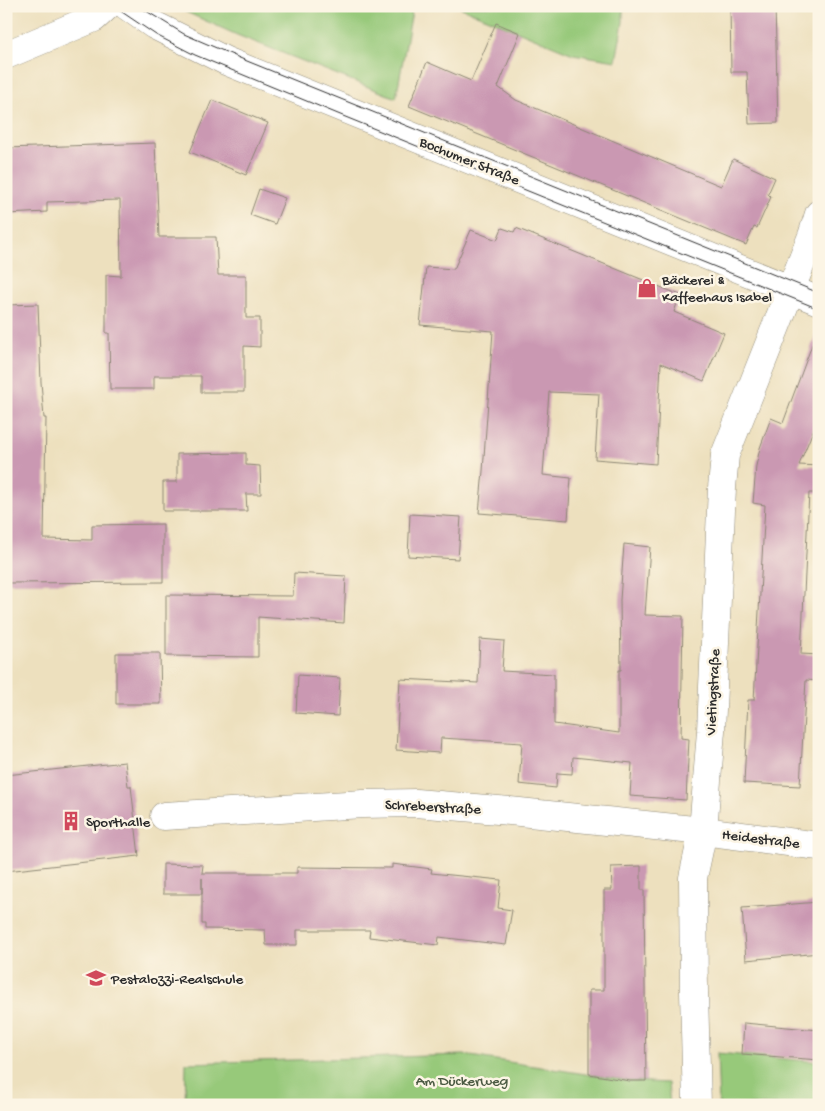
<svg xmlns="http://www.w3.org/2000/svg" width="825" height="1111" viewBox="0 0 825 1111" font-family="'Gochi Hand',sans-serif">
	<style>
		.green { fill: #97c97a; stroke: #617a52 }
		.building { fill: #ca98b2 }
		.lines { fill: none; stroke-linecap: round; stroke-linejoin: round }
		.street-casing { stroke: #8c8674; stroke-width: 29 }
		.secondary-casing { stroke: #8c8674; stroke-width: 29 }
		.street { stroke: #fff; stroke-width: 28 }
		.secondary { stroke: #fff; stroke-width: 28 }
		.tram { stroke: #2b2b2b; stroke-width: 1 }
		.labels { text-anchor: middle; stroke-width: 5; stroke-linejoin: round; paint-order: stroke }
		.street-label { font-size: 15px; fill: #2b2b2b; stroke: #fcf5e5 }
		.poi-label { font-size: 15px; fill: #2b2b2b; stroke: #fcf5e5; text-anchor: start }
		.park-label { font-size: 15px; fill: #4b5a43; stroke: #fcf5e5 }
	</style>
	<rect width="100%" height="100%" fill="#fcf5e5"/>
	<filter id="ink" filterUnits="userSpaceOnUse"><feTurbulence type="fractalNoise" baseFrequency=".02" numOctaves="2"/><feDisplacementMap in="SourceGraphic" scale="10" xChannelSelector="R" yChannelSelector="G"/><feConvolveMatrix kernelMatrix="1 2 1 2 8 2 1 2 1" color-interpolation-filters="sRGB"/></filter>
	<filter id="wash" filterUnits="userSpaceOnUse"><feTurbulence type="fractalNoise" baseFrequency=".0096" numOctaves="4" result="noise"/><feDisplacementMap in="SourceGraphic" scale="20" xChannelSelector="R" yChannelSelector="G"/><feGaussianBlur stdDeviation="1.12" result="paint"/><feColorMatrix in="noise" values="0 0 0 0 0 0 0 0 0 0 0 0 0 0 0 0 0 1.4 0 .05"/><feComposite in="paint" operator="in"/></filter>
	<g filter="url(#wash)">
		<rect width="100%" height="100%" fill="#ede0be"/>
		<path class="green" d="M177 6H413L396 98 237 35 186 12Z
			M457 6H623V22L616 61 573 54Z
			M717 1053 819 1062V1105H719Z
			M464 1055 630 1081 668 1083 670 1105H185L186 1063Z"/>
		<g id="blocks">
			<path class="building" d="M730 6H775L778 123 749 124 747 72H731Z
				M496 23 520 33 498 87 516 100 721 186 733 159 775 178 768 194 771 197 757 228 754 227 746 245 409 106 427 62 471 81Z
				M212 100 268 123 246 175 190 152Z
				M155 143 159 237H216L218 275H246V318H260V347L244 346V392H201V376H154V389H110L109 333H106V275L121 276 120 200 47 202V212L6 214V148Z
				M259 189 285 198 275 224 250 215Z
				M502 228 514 232 516 228 680 295 674 312 724 333 704 381 661 363 656 464 595 459 599 394 549 392 543 475 571 478 568 520 479 513 483 471 493 331 420 325 426 267 454 269 471 230 497 240Z
				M38 304 41 382 44 418H46L44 539 92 540V525L163 524V582L6 583V305Z
				M816 334 819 335V416L799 465 819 466V493H809L801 654 819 655V681L806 680 800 786 744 783 748 700H754L765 505 753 503 756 466 760 448 771 418 783 423Z
				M246 453V465L260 466 261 494H246L247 511H163V482H177V454Z
				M410 514 461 517 458 559 408 556Z
				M624 544 650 547 645 615 683 616 681 738 689 739 686 800 630 796 632 763 573 757 572 774 557 773 556 788 519 784 522 743 441 738 440 753 396 750 400 679 478 683 480 639 504 641 502 671 554 674V724L619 733V670H621L620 600Z
				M294 573 346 576 344 623 258 617V657L166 656V595L293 596Z
				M116 653H160L161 704H116Z
				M298 675 340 678 338 716 296 713Z
				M125 762 128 786H131L139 856 6 871V775Z
				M163 864 203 865 202 873H297V867L392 868V864L432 869 431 873 501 880 498 908 512 910 506 945 439 937 438 945 369 937 370 930H297V945H266L265 930 205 929V924H202V878V894H163Z
				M641 866V890H644L646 1081H630L589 1074V990H604V890H612L611 867Z
				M819 902V953L746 960 742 908Z
				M744 1023 819 1030V1060L742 1054Z"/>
		</g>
	</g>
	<g filter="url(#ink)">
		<use href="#blocks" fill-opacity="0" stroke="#8c8674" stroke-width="1"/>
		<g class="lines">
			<defs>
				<path id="street" d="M6 55 94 18 107 6
					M164 816 363 804 416 803 510 811 703 831 819 846
					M697 1105 694 992 693 878 703 831 711 731 722 488 725 455 812 236 819 214"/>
				<path id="secondary" d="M127 6 154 25 226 61 819 301"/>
			</defs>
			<use href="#street" class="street-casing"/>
			<use href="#secondary" class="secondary-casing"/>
			<use href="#street" class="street"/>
			<use href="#secondary" class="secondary"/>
			<path class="tram" d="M113 6 156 35 195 55 338 114 819 309
				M138 6 184 34 242 59 819 293"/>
		</g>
	</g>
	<defs>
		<symbol id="shop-bare" viewBox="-9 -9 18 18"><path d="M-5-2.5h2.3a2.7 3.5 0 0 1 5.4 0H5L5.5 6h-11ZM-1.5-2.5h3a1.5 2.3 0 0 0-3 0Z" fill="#d1495b" stroke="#fcf5e5" stroke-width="2.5" paint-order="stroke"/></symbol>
		<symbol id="building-bare" viewBox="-9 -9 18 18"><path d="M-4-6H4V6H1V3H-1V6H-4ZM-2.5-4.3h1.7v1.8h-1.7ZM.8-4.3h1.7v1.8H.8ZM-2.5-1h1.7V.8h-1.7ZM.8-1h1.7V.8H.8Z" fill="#d1495b" stroke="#fcf5e5" stroke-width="2.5" paint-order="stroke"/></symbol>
		<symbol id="school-bare" viewBox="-9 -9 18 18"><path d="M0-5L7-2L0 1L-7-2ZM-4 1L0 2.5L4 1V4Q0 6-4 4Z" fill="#d1495b" stroke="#fcf5e5" stroke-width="2.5" paint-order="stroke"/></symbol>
	</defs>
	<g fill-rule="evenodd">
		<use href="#shop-bare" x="633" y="274" width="28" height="28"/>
		<use href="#building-bare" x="57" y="807" width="28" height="28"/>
		<use href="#school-bare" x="82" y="964" width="28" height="28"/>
	</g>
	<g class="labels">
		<g class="street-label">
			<text transform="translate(470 160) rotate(22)" y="5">Bochumer Straße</text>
			<text transform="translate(712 692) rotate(-87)" y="5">Vietingstraße</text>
			<text transform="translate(433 806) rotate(3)" y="5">Schreberstraße</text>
			<text transform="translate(761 838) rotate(7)" y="5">Heidestraße</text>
		</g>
		<g class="poi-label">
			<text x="662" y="284">Bäckerei &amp;<tspan x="662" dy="17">Kaffeehaus Isabel</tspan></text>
			<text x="86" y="826">Sporthalle</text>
			<text x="111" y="983">Pestalozzi-Realschule</text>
		</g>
		<g class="park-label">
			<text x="462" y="1085">Am Dückerweg</text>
		</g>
	</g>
	<rect width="825" height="1111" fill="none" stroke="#fcf5e5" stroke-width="25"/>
</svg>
